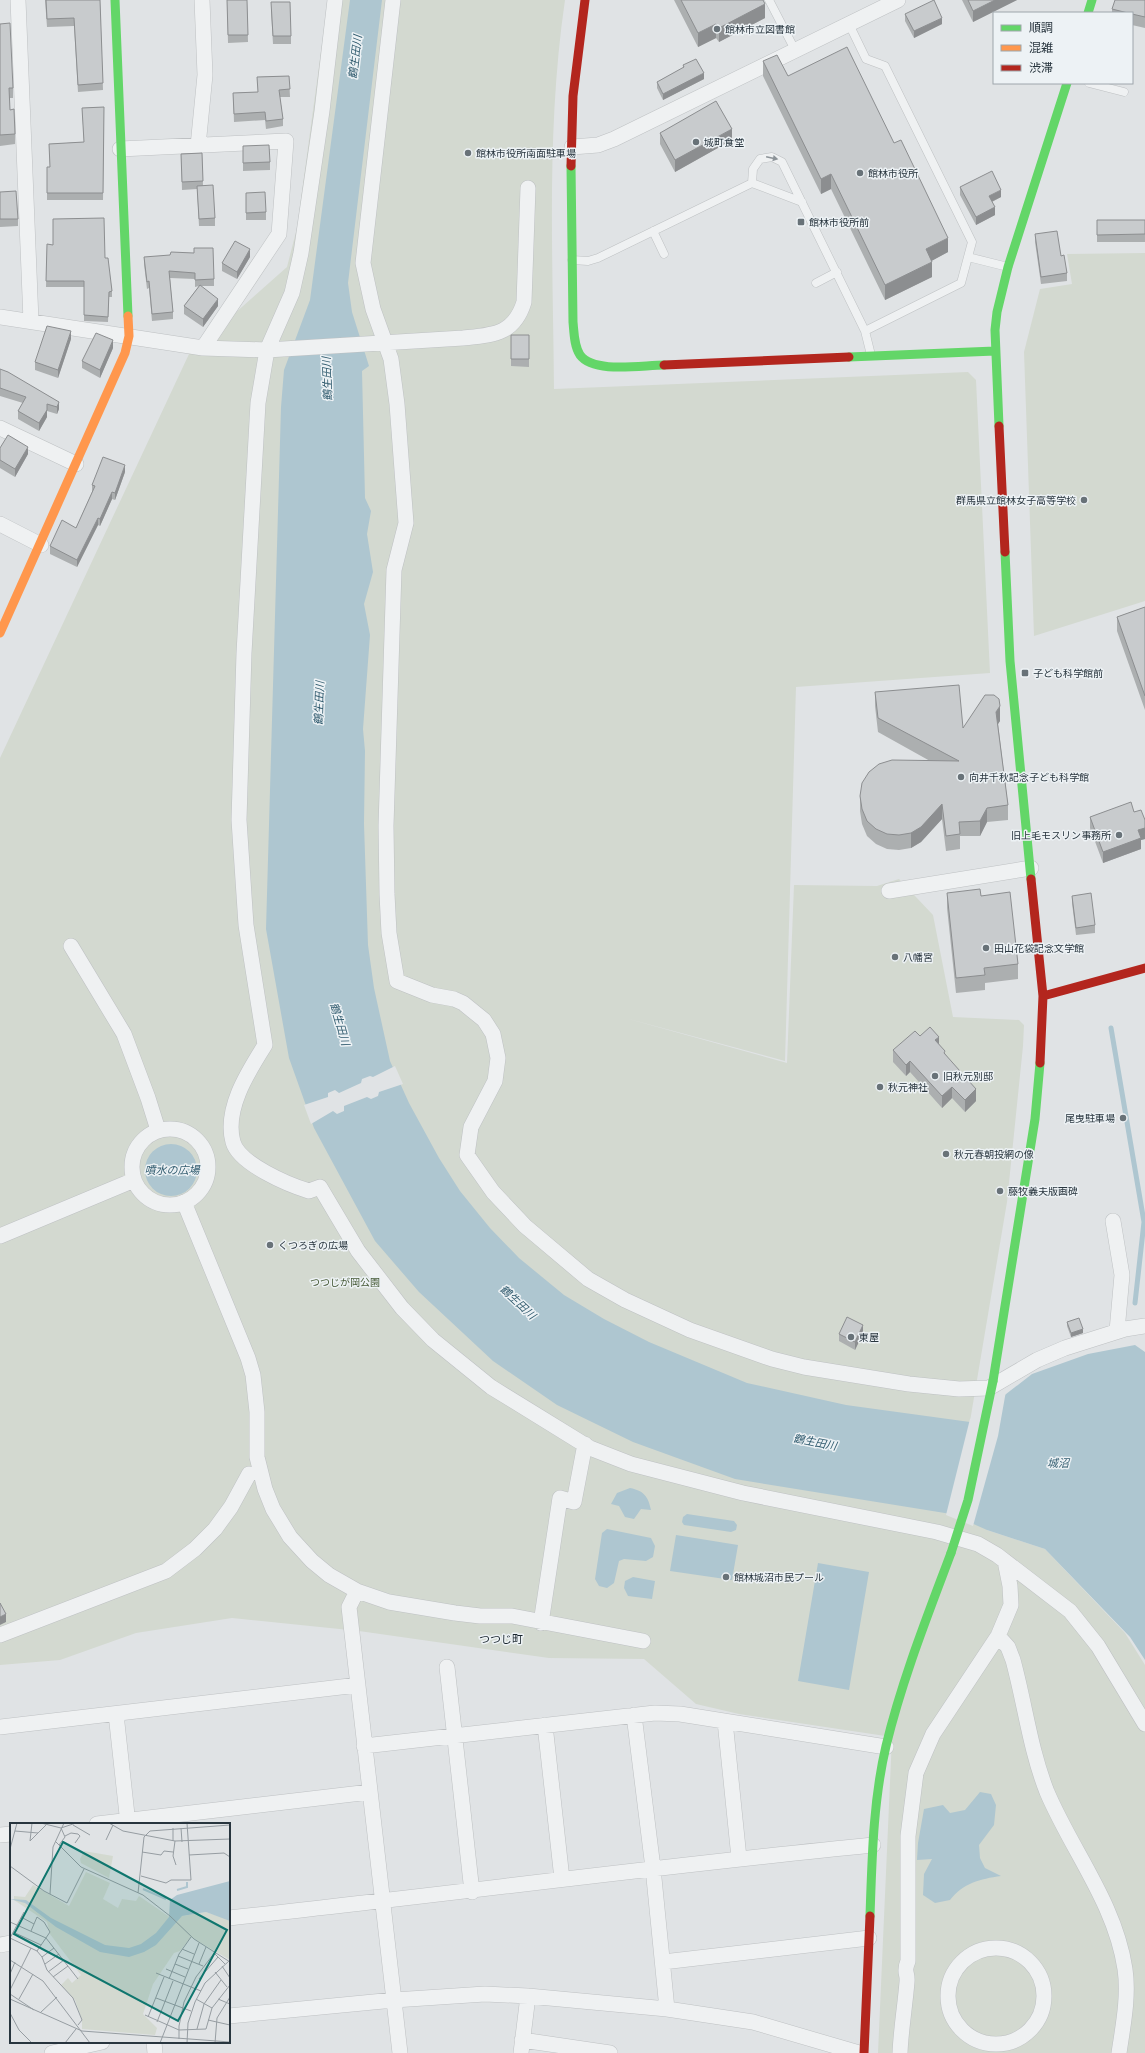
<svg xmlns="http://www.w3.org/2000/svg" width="1145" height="2053" viewBox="0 0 1145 2053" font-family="Inter,'Noto Sans JP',sans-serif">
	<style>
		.green { fill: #d3d9d0 }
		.water { fill: #aec6d0 }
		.pier { fill: #e0e3e5 }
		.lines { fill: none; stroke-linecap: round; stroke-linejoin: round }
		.stream { stroke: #aec6d0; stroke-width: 5 }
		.lane-casing { stroke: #bec1c3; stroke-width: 9 }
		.street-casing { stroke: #bec1c3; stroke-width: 16 }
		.lane { stroke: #eff1f2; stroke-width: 8 }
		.street { stroke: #eff1f2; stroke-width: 15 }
		.fast { stroke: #63d668; stroke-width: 9 }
		.slow { stroke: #ff974d; stroke-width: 9 }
		.jam { stroke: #b3261e; stroke-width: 9 }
		.fast-bridge { stroke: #63d668; stroke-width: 9 }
		.wall { fill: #acafb0 }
		.shaded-wall { fill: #8c8e90 }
		.building { fill: #c8cbcd; stroke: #8c8e90 }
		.oneway { fill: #8c9398 }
		.poi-dot { fill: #687278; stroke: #edf2f5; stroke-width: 1.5 }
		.labels { text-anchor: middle; stroke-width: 3; stroke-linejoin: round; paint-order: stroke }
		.poi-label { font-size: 10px; fill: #28353e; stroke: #edf2f5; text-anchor: start }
		.park-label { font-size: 10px; fill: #455935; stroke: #edf2f5 }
		.water-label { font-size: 11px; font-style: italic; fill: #335d70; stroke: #edf2f5 }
		.neighbourhood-label { font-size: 11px; fill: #1a262e; stroke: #edf2f5 }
		.inset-river { fill: none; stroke: #aec6d0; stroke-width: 2 }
		.inset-road { fill: none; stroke: #969da2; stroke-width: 1 }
		.view { fill: #0f766e; fill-opacity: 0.15; stroke: #0f766e; stroke-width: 2 }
		.inset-edge { fill: none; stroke: #28353e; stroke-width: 2 }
	</style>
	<rect width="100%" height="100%" fill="#e0e3e5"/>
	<path class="green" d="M328 0H565C546 129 553 259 554 389L968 372 976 380 990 673 796 687 785 1061 625 1018 787 1063 794 885 877 886 899 879 933 915 953 1017 1019 1020 1024 1025 1023 1046 1007 1202 966 1445 987 1530 1045 1549 1125 1633 1145 1665V2053H878L892 1737 739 1714 696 1704 644 1659 549 1658 359 1631 232 1618 136 1633 60 1660 0 1665V758L189 354 287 267 297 228Z
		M1145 253V601L1034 636 1024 352 1040 289 1072 284 1067 254Z"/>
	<path class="water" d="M350 0H382L348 283 352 312 369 366 362 371 365 498 371 511 367 534 373 572 364 604 370 635 363 729 365 751 364 824 368 945 374 988 390 1061 409 1103 439 1158 460 1191 490 1228 519 1258 564 1295 604 1319 649 1342 747 1383 846 1405 970 1422 1032 1374 1088 1354 1135 1345 1145 1352V1660L1130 1637 1045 1549 987 1530 951 1514 735 1479 633 1442 557 1405 493 1361 419 1292 375 1241 314 1128 289 1058 266 929 281 407 284 370 310 300Z
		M145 1170a26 26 0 1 1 52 0a26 26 0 1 1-52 0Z
		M630 1488C644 1491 648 1496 651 1510L641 1509 634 1519 625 1517 619 1506 611 1504 617 1493Z
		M687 1514 734 1521 737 1525 736 1530 731 1532 684 1525 682 1522 683 1517Z
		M607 1529 651 1538 655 1546 653 1557 646 1561 624 1559 619 1561 614 1583 607 1588 599 1586 595 1579 602 1533Z
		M676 1535 738 1545 732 1580 670 1571Z
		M818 1563 869 1572 849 1690 798 1681Z
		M633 1577 655 1581 652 1599 628 1596 624 1588 625 1581Z
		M980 1792 991 1794 996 1805 994 1825 979 1845 980 1858 985 1868 1001 1876C980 1879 963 1883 950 1900L935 1903 923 1895 924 1874 932 1859 917 1860 918 1843 924 1809 943 1805 950 1813 965 1810Z"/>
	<path class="pier" d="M395 1066 403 1084 379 1092 378 1096 371 1099 367 1097 344 1106V1111L337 1114 333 1111 311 1124 304 1105 328 1097V1093L335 1090 339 1093 361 1083 362 1079 370 1076 373 1077Z
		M1006 1391 998 1436 973 1526 946 1515 970 1419Z"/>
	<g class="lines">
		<path class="stream" d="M1111 1028 1144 1222 1135 1303"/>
		<defs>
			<path id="lane" d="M769 0 795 50
				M849 24 866 59 885 66 972 242 961 283 865 331
				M1089 83 1124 92
				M752 183 753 169 760 159 772 157 782 162 865 331 871 355
				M653 231 664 254
				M968 257 1008 267
				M572 260 588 261 598 258 752 183 802 202
				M816 283 837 272"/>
			<path id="street" d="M18 0 31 321
				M335 0 322 111 301 253 292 293 267 350 258 403 244 653 239 820 246 925 265 1045C248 1072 224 1109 233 1142 239 1164 289 1185 309 1191L320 1187 358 1251 402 1308 433 1340 491 1387 590 1448 631 1464 743 1493 937 1532 978 1544 997 1555 1070 1611 1098 1646 1145 1724
				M393 0 363 263 373 309 391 359 397 404 406 523 394 570 386 826 387 894 389 933 397 981 432 995 454 999 463 1003 484 1020 493 1034 498 1058 495 1081 471 1127 467 1155 493 1192 525 1226 588 1279 625 1300 690 1330 772 1359 804 1367 909 1384 959 1389 989 1388 1037 1360 1065 1348 1125 1329 1145 1326
				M198 146 205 75 202 0
				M572 147 598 145 614 139 898 0
				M0 317 203 348 279 234 286 141 120 149
				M203 348 267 350 463 338C492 335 514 335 524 302L528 188
				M0 428 76 464
				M0 524 41 545
				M889 891 1031 868
				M71 946 124 1034 148 1098 158 1130
				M132 1167a38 38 0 1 1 76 0a38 38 0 1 1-76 0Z
				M184 1202 248 1358 253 1375 257 1412V1457L265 1489 273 1509 290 1537 312 1561 329 1575 357 1591 389 1602 455 1613 480 1616H512L643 1641
				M1113 1221 1122 1275 1117 1331
				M0 1236 134 1180
				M357 1591 349 1607 400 2053
				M541 1623 560 1498 574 1502 585 1444
				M0 1635 166 1571 195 1549 215 1529 231 1507 249 1474
				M998 1636 1008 1647 1013 1660C1025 1704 1030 1749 1047 1792 1072 1851 1115 1903 1125 1969 1129 1996 1123 2026 1119 2053
				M447 1667 472 1892
				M116 1714 128 1824
				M634 1715 653 1868 667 2009
				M725 1721 739 1858
				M545 1725 562 1879
				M0 1727 358 1685
				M364 1746 655 1713 680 1714 886 1747
				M97 1824 370 1792
				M0 1835 11 1834
				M229 1918C444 1895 658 1866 873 1845
				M0 1945 11 1943
				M948 1996a48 48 0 1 1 96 0a48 48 0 1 1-96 0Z
				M663 1962 869 1938
				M229 2016 394 2000 485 1994 528 1996 667 2009 753 2022 859 2053
				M522 2040 610 2053
				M154 2042 155 2053
				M52 2053 102 2042
				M521 2053 528 1996
				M900 2053C901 2029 905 2006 907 1982 908 1972 903 1973 908 1961V1836L916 1773 933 1734 998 1636 1011 1605 1010 1586 1005 1561"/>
		</defs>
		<use href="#lane" class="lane-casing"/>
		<use href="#street" class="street-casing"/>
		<use href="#lane" class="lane"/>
		<use href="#street" class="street"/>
		<path class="fast" d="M115 0 128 316
			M1088 13 1092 0
			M571 166 573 322C574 332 574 346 580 355 594 374 642 365 664 365
			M849 357 995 351
			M999 426 995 330 997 312 1008 267 1067 83
			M1005 552 1010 661 1031 879
			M993 1381 1035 1119 1040 1063
			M870 1916C872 1859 873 1801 886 1746 902 1680 927 1617 951 1553"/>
		<path class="slow" d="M0 633 125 353 129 336 128 316"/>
		<path class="jam" d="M571 166 573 96 585 0
			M664 365 849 357
			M999 426 1005 552
			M1031 879 1043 996 1040 1063
			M1043 996 1145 968
			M864 2053 870 1916"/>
		<path class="fast-bridge" d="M951 1553 968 1500 993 1381"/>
	</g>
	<path class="wall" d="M45 0H100L103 90 78 92 74 26 47 27Z
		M227 0H247L248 42 228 43Z
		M674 0H763L765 18 719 42 716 38 698 47Z
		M962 0H1017L973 22Z
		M1145 0V28L1132 25V13H1112V9Z
		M271 10 291 36V44H273Z
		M905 14 942 24 914 38 905 21Z
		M0 24 13 88V98H9L10 110 15 134V144L0 146Z
		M763 61 788 76 948 252 931 261 932 277 885 300 831 189 821 194 763 76Z
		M683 65 704 79 663 100 657 88V82L683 68Z
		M289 76 290 97H280L283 119V126L266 129 265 120 234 122 233 93 258 92 257 77Z
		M104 107 103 200H47V167H50L49 144 84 142 82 108Z
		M660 133 732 140 675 172 660 144Z
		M243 146 270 162V170L243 171Z
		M202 153 203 186 215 218V226H199L197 189 182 190 181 154Z
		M960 187 1001 197 992 202 995 215 976 225 960 195Z
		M0 192 18 219V226L0 227Z
		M246 193 266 212V220H246Z
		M1097 220H1145V242H1097Z
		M1035 234 1061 256 1067 273V281L1041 284 1035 242Z
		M47 244 105 258 112 291V297H109L108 322 84 321V287H46Z
		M144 257 214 279V286H201L218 306 203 327 184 314V306L199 286 195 287V279L170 278 173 312V319L152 321 149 288 147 289 144 264Z
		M250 257 237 279 222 271V263Z
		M511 335H529V367L511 366Z
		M71 339 58 378 35 370V362Z
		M113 348 100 378 82 368V361Z
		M0 369 59 402V409L57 414 47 411V417L39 431 18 419V411L23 403 0 396Z
		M0 448 28 454 15 477 0 468Z
		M125 472 115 500 112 499 100 526 98 525 77 567 50 554V546L76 528 92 492V485Z
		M1145 607V710L1117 631V617Z
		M875 692 963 728 1000 721 998 724 1008 805V820L987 822 980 836H960V849L946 851 942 819 921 842 911 848 899 850 887 849 876 844 867 836 862 824 860 811V796L930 761 878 732 875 706Z
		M1134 812 1145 820V839L1141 840V849L1103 863 1090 828V817Z
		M947 893 981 896 1018 964V979L985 983V990L956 993 947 908Z
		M1072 896 1095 925V933L1076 935 1072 903Z
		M920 1036 939 1044 976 1101 965 1112 952 1098 942 1108 910 1072 906 1076 893 1062V1050Z
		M1067 1322 1083 1333 1071 1337 1067 1326Z
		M863 1333 855 1350 839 1341V1334Z"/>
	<path class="shaded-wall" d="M995 0H1017L973 22V11Z
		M765 4V18L719 42V28Z
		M942 18V24L914 38V31Z
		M716 24V38L698 47V33Z
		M704 73V79L663 100V94Z
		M732 129V140L675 172V160Z
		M831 174V189L821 194V179Z
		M1001 190V197L989 203V196Z
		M995 207V215L976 225V217Z
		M948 238V252L926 264V249Z
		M250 249V257L237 279V272Z
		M932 262V277L885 300V285Z
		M218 299V306L203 327V319Z
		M71 331V339L58 378V370Z
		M113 340V348L100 378V370Z
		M59 402V409L57 414V407Z
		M47 404V417L39 431V423Z
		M28 447V454L15 477V469Z
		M125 465V472L115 500V493Z
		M112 492V499L100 526V519Z
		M98 518V525L77 567V560Z
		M1000 706V721L996 727V712Z
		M942 804V819L921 842 911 848V833Z
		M987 808V822L980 836V821Z
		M1145 828V839L1141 840V849L1103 863V852L1138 830Z
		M939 1037V1048L935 1040Z
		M910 1061V1072L906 1076V1065Z
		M952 1087V1098L942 1108V1096Z
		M976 1089V1101L965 1112V1100Z
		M863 1325V1333L855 1350V1342Z
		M1083 1329V1333L1071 1337V1333Z
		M6 1614V1622L0 1625V1617Z"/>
	<path class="building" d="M46 0H100L103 83 78 85 74 18 47 19Z
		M227 0H247L248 35H228Z
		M681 0H763L765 4 719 28 716 24 698 33Z
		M934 0 942 18 914 31 905 14Z
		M968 0H995L973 11Z
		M1115 0H1145V17L1132 14V13H1128L1112 9Z
		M271 2H290L291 36H273Z
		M10 23 13 88H9L10 110 14 109 15 134 0 135V24Z
		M847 47 894 143 901 140 948 238 926 249 932 262 885 285 831 174 821 179 763 61 777 55 788 76Z
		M696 59 704 73 663 94 657 82 684 67 683 65Z
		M289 76 290 89 279 90 283 119 266 121 265 112 234 114 233 93 258 92 257 77Z
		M716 101 732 129 675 160 660 133Z
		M104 107 103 193H47V167H50L49 144 84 142 82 108Z
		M269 145 270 162 243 163V146Z
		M202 153 203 181 182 182 181 154Z
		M992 171 1001 190 989 196 995 207 976 217 960 187Z
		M213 185 215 218 199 219 197 186Z
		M16 191 18 219H0V192Z
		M265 192 266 212 246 213V193Z
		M104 218 105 258H108L112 291 109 292 108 317 84 315V281H46L47 244 53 245V219Z
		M1097 220H1145V234L1097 235Z
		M1057 231 1061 256 1064 255 1067 273 1041 277 1035 234Z
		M235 241 250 249 237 272 222 263Z
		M194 248H213L214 279 195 280V273L169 271 173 312 152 314 149 281 147 282 144 257 170 255 171 252 194 253Z
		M200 285 218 299 203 319 184 306Z
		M47 326 71 331 58 370 35 362Z
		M96 333 113 340 100 370 82 361Z
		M511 335H529V359H511Z
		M0 369 8 372 59 402 57 407 47 404V410L39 423 18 411 26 397 0 388Z
		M8 435 28 447 15 469 0 460V448Z
		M103 457 125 465 115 493 112 492 100 519 98 518 77 560 50 546 62 520 76 528 95 486 92 485Z
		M1145 607V696L1117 617Z
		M959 685 963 728 985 695H994L999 699 1000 706 996 712 1008 805 987 808 980 821 959 822 960 834 946 836 942 804 921 827 911 833 899 835 887 834 876 829 867 821 862 809 860 796 862 783 869 772 879 764 892 760 959 761 878 718 875 692Z
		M1131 802 1134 812 1141 810 1145 820V828L1138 830 1141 838 1103 852 1090 817Z
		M980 889 981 896 1010 892 1018 964 984 968 985 975 956 978 947 893Z
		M1091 893 1095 925 1076 928 1072 896Z
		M930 1027 939 1037 935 1040 945 1051 944 1053 976 1089 965 1100 952 1087 942 1096 910 1061 906 1065 893 1050 915 1031 920 1036Z
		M847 1317 863 1325 855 1342 839 1334Z
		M1079 1318 1083 1329 1071 1333 1067 1322Z
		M0 1603 6 1614 0 1617Z"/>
	<defs><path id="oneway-solid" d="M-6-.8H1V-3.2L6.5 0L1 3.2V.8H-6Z"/></defs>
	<use class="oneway" href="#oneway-solid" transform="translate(772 158) rotate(12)"/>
	<g class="poi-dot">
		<circle cx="717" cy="29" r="4"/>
		<circle cx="696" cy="142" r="4"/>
		<circle cx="468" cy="153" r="4"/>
		<circle cx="860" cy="173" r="4"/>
		<rect x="797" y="218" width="8" height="8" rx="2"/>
		<circle cx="1084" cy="500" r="4"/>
		<rect x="1021" y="669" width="8" height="8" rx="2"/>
		<circle cx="961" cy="777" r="4"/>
		<circle cx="1119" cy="835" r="4"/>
		<circle cx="986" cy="948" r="4"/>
		<circle cx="895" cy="957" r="4"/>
		<circle cx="935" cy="1076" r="4"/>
		<circle cx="880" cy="1087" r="4"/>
		<circle cx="1123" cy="1118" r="4"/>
		<circle cx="946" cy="1154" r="4"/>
		<circle cx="1000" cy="1191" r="4"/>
		<circle cx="270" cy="1245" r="4"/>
		<circle cx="851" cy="1337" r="4"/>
		<circle cx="726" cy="1577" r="4"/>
	</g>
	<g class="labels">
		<g class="poi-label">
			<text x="725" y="33">館林市立図書館</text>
			<text x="704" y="146">城町食堂</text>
			<text x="476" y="157">館林市役所南面駐車場</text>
			<text x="868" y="177">館林市役所</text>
			<text x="809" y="226">館林市役所前</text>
			<text x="1076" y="504" text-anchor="end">群馬県立館林女子高等学校</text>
			<text x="1033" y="677">子ども科学館前</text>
			<text x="969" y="781">向井千秋記念子ども科学館</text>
			<text x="1111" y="839" text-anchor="end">旧上毛モスリン事務所</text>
			<text x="994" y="952">田山花袋記念文学館</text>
			<text x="903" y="961">八幡宮</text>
			<text x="943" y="1080">旧秋元別邸</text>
			<text x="888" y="1091">秋元神社</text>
			<text x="1115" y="1122" text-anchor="end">尾曳駐車場</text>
			<text x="954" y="1158">秋元春朝投網の像</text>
			<text x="1008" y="1195">藤牧義夫版画碑</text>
			<text x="278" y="1249">くつろぎの広場</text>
			<text x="859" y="1341">東屋</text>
			<text x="734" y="1581">館林城沼市民プール</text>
		</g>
		<g class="park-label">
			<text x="345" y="1286">つつじが岡公園</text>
		</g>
		<g class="water-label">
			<text transform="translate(355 57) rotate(-83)" y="4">鶴生田川</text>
			<text transform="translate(327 379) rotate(-92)" y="4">鶴生田川</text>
			<text transform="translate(319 703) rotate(-88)" y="4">鶴生田川</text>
			<text transform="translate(340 1024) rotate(74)" y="4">鶴生田川</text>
			<text x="172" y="1174">噴水の広場</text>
			<text transform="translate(518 1302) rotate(43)" y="4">鶴生田川</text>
			<text transform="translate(815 1442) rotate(11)" y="4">鶴生田川</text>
			<text x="1058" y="1467">城沼</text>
		</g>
		<g class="neighbourhood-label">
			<text x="501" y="1643">つつじ町</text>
		</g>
	</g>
	<g transform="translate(10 1823)">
		<rect width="220" height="220" fill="#e0e3e5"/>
		<path d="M74 28 103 33 99 55 71 40 70 36ZM76 49 100 60 93 76 108 85 112 76 126 78 129 73 161 95 196 89 220 97V137L181 114 170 128 164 130 143 161 133 191 147 205 145 212 72 206V197L65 177 51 162 58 155 62 160 71 152 40 111 37 99 4 77V73L15 74 23 62 59 83Z" fill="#d3d9d0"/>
		<path d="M220 58V98L196 89 172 93 146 122 134 129 119 134 90 129 46 104 15 80 0 76 16 77 41 95 95 122 119 125 131 121 146 110 159 94 160 77 167 72Z" fill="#aec6d0"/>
		<path class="inset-river" d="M133 66 156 76M167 67 177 64V59"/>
		<path class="inset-road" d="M22 0 20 18 36 2M31 0 51 5 66 0M99 0 113 8 165 18 220 16M63 2 80 12M163 5V18M171 5 172 19M5 8 28 10M55 13 61 10 68 11 70 13 65 20M96 17 103 2M45 18 71 44 133 72 160 93 184 116 220 139M165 18 163 33 166 42M49 22 55 14 51 5M0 26 7 0M132 29 151 32 154 28 163 29M179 32 214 30 220 34M0 43 34 68 57 80 74 46M131 53 156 60 161 57H181L177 0M128 70 134 14 140 8 220 2M40 71 43 24 54 0M11 94 24 101M0 99 36 115 68 156M21 108 27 94 34 99 40 109 27 128M3 109 31 122M0 115 27 128 32 134 37 147 63 175 72 197 68 202M0 115 14 89M172 126 184 131M204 130 215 141M168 133 193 143M32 134 44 125M0 137 33 158 80 220M35 141 49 131M165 141 178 146M189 141 196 124M212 143 220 155M156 146 175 154M38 149 54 137M205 149 217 164M146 150 191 168M0 151 5 139M43 154 58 143M159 156 169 131 181 114M189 156 208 134M0 167 21 125M0 171 24 187M146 175 181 188M0 176 72 208 220 219M9 176 23 151M186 176 202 185M208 176 220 181M0 190 9 207 22 220M30 190 47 174M135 192 169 207M138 194 154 154M198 197 220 202M147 199 163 158M187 206 194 181 211 157M169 207 196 206 202 185 220 162M169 216V203L174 179 186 154 205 129M55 220 66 206M150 220 189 120M177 220 178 200 185 179 195 160 219 138M205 220 207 195 220 174"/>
		<path class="view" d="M53 19 217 107 168 198 4 111Z"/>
		<rect width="220" height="220" class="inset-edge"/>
	</g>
	<rect x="993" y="12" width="140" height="72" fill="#edf2f5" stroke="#9ea6ac"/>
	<rect x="1001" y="25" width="20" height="6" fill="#63d668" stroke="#9ea6ac"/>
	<text x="1029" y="32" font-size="12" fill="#28353e">順調</text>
	<rect x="1001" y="45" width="20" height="6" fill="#ff974d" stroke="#9ea6ac"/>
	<text x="1029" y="52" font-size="12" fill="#28353e">混雑</text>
	<rect x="1001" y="65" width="20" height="6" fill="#b3261e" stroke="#9ea6ac"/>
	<text x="1029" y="72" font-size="12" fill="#28353e">渋滞</text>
</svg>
